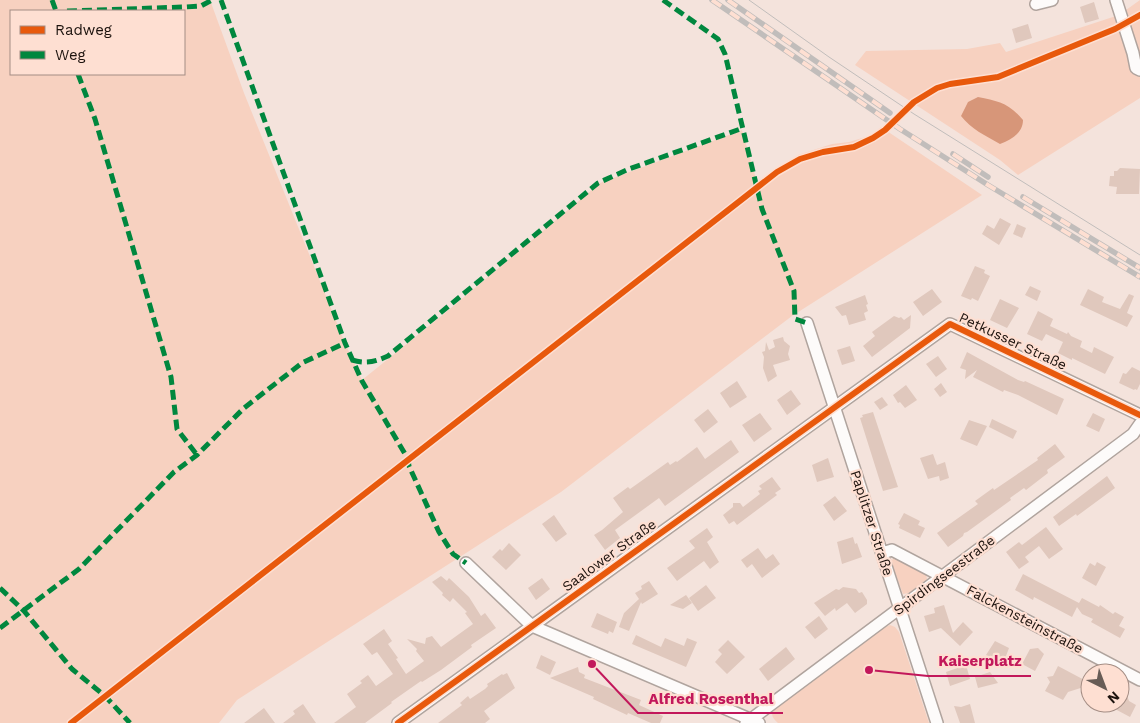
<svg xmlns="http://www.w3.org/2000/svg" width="1140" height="723" viewBox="0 0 1140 723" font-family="'Work Sans',sans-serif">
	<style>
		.green { fill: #f7d1c0; fill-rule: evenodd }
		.water { fill: #d79679 }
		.building { fill: #e0c8bd }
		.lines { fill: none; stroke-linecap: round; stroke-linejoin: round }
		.minor-casing { stroke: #b0a49e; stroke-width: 14 }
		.minor { stroke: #fdfbfa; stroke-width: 11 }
		.tram { stroke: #c1bdbb; stroke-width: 1 }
		.rail-casing { stroke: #c1bdbb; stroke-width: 5.5 }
		.rail { stroke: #fedfd2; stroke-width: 4; stroke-dasharray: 11; stroke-linecap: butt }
		.quiet { stroke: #00873e; stroke-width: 5; stroke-dasharray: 10 5; stroke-linecap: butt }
		.cycleway-casing { stroke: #fedfd2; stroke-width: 9 }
		.cycleway { stroke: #e8590c; stroke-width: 6 }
		.labels { text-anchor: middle; stroke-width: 4.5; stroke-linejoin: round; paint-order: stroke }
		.street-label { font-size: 14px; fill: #1d130e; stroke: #fedfd2 }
		.leader { fill: none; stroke: #c2185b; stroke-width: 2 }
		.callout-dot { fill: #c2185b; stroke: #fedfd2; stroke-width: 2 }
		.callout-label { font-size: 15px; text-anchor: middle; font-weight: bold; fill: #c2185b; stroke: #fedfd2; stroke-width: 4.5; stroke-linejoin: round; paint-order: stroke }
	</style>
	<rect width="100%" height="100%" fill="#f4e3dc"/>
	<path class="green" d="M0 0H210L244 93 345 343 362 380 445 313 600 183 742 130 757 182 798 155 832 144 849 142 872 135 881 127 982 195 792 316 561 492 237 700 219 723H0ZM11 11H184V74H11Z
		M1140 0V98L1018 175 1000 160 855 65 866 51 967 49 1000 43 1006 52 1119 15Z
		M894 557 926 574 927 579 909 593 903 594 891 562Z
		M890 625 895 627 899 632 929 723H778C772 718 770 714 775 708L883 628Z"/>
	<path class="water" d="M978 97C998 101 1009 103 1023 120 1023 133 1011 140 1000 144 986 136 971 129 961 116L968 102Z"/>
	<path class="building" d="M1094 2 1099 19 1085 23 1080 7Z
		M1028 24 1032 38 1016 43 1012 29Z
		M1120 168 1140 169 1139 194H1116L1117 187 1109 186 1110 176H1114V171H1117Z
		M1000 218 1011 224 999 245 982 234 987 225 994 229Z
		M1017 224 1026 228 1022 238 1013 234Z
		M975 266 985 270 984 273 990 276 978 301 972 298 971 300 961 296Z
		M1030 286 1041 291 1037 301 1025 295Z
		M932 289 942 302 923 316 913 302Z
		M1088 289 1104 297 1102 302 1120 309 1129 294 1134 296 1127 313 1133 316 1127 327 1080 305Z
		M865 295 868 304 866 305 868 311 864 313 866 320 849 325 846 315 842 316 835 307Z
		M1000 299 1019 308 1007 328 990 320Z
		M1038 311 1053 319 1050 326 1067 334 1068 332 1071 336 1082 341 1080 347 1092 353 1094 347 1114 357 1105 374 1072 358V360L1058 353 1063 342 1046 334 1042 341 1027 334Z
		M911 315 910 328 872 357 863 346 875 336 872 332 894 316 899 318 901 317 904 320Z
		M783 337 784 341 790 346 788 354 790 360 773 365 777 376 768 382 763 368 764 357 762 352 765 351 766 342 769 350 775 347 773 340Z
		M850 346 855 361 842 365 837 350Z
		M967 352 1018 380 1024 382 1025 381 1064 399 1057 415 1018 395 1004 390 1003 392 973 377 977 370 965 379 966 370 960 368Z
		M938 356 947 369 936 377 926 364Z
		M1132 367 1140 371V384L1137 390 1135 389 1134 390 1119 383 1123 373 1126 374Z
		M737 381 747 397 730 408 720 393Z
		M941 383 947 392 940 397 934 389Z
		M906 385 917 400 905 408 900 402 898 403 893 395Z
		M791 390 801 404 787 415 777 400Z
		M882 397 888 405 880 410 874 402Z
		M708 409 718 422 704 433 694 420Z
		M873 412 898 487 883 491 860 418 863 417 862 415Z
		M760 413 772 429 754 442 742 425Z
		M1093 413 1105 419 1099 432 1086 426Z
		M992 419 1017 431 1013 439 989 427Z
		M969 420 987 426 977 446 960 439Z
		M731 440 739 452 665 506 659 498 615 530 620 538 605 550 594 535 602 530 623 512 613 498 628 487 630 489 668 462 670 465 676 461 677 462 697 447 705 459Z
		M1055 444 1065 457 1047 470 1048 473 1026 490 1024 488 1010 498 1011 500 967 532 964 533 963 536 948 547 937 533 978 504 975 501 993 488 994 490 1038 460 1037 458Z
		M933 454 937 465 945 462 949 478 940 481 939 476 928 479 920 458Z
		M828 458 834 477 817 482 812 465Z
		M1107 476 1115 488 1077 516 1076 514 1059 526 1053 517Z
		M772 477 781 489 775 493 777 495 737 525 734 521 729 524 723 515 733 507V503H740L743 507 760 494 758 491 762 489 759 486Z
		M835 496 847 511 834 521 823 505Z
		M904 513 920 521 918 525 925 528 920 538 899 528 900 525 898 524Z
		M554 515 567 534 556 542 542 524Z
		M1046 527 1063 549 1049 559 1039 546 1025 557 1029 562 1019 569 1006 552 1019 542 1022 545Z
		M707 528 713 537 707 542 719 562 710 569 704 561 677 581 667 568 695 548 689 541Z
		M853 537 855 544 857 543 862 557 842 564 837 542Z
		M509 543 521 555 506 570 492 557 500 549 502 551Z
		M758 548 766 559 773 554 780 564 762 578 752 564 747 568 741 560Z
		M1097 562 1106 567 1096 586 1082 578 1090 563 1095 566Z
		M1023 574 1079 603 1082 598 1099 607 1100 605 1113 614 1115 612 1124 617 1119 626 1125 629 1120 638 1091 622 1093 619 1082 614 1077 607 1072 617 1034 597 1033 600 1015 590Z
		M441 576 447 581 449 578 469 597 481 616 485 613 496 628 471 645 472 647 441 670 422 682 421 681 391 702 392 703 365 723H334L356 707 347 694 362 683 360 681 368 675 376 686 393 674 377 652 372 655 363 644 384 629 392 641 388 644 398 658 396 659 406 674 424 661 416 651 417 649 407 639 425 644 426 638 432 636 441 647 473 624 465 613 467 612 453 598 450 602 442 595 443 593 432 582Z
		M542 578 550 589 536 600 528 588Z
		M649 581 658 594 642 604 641 602 629 631 619 627 624 613 639 599 635 593 642 589 641 586Z
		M706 585 716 598 698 611 689 598Z
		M843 587 856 589 859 593 862 592 867 600V604L855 613 847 603 836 611 835 608 825 616 814 603 836 589 839 590Z
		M686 595 692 603 683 609 670 605Z
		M944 605 953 633 963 622 973 632 960 646 941 628 929 632 924 616 935 613 934 608Z
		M597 613 617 622 613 633 609 631 608 634 591 627Z
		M819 616 828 629 815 639 805 627Z
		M636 635 661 647 665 638 684 646 687 638 697 642 686 667 632 644Z
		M728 640 745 657 727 674 715 662 722 654 718 650Z
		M995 641 1009 648 1006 656 1013 660 1010 667 1002 663 1001 665 987 658 988 656 986 655Z
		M786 647 795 659 768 681 759 669Z
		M1038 648 1044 654 1035 671 1022 664 1030 649Z
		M541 655 556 662 550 675 536 668Z
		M966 665 970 679 950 686 946 672Z
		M1058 666 1090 683V685L1068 692 1063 700 1045 691 1050 682 1047 677 1053 676Z
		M578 667 579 672 585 675 584 678 641 700 639 705 663 716 660 723H651L628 713 627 715 593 699 594 697 550 678Z
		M990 672 998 683 978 688 975 677Z
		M507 673 515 688 484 711 490 719 485 723H438L462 705 460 703 468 696 470 699 485 689 488 686 487 684 502 674 503 675Z
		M1127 695 1129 701 1136 705 1130 717 1115 709 1118 703H1120V698Z
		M303 704 316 723H283L295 714 293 711Z
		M970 704 975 723H960L954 706 961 707Z
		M264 708 275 723H244Z"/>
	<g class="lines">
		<defs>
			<path id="minor" d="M1116 0 1133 53 1136 68 1140 70
				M1036 4 1052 0
				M807 323 937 723
				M882 553 892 550 1140 680
				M466 563 532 626 759 723
				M398 723 950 324 1140 415
				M746 723 1133 434 1140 424"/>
		</defs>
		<use href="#minor" class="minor-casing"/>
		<use href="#minor" class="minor"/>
		<path class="tram" d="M749 0 829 57 914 114 1140 255"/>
		<defs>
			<path id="rail" d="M712 0 900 129 988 185 1140 277
				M728 0 890 113
				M953 154 988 177
				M1023 197 1140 268"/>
		</defs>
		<use href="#rail" class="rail-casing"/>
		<use href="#rail" class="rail"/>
		<path class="quiet" d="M52 0 56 11
			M221 0 345 343 362 381 408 459 409 466 439 532 453 554 466 563
			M663 0 718 39 725 54 762 209 794 291 795 319 807 323
			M67 11 185 7 201 6 212 0
			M78 74 95 119 171 377 177 429 197 455
			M352 360C366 364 375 362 388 356L598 183 629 169 743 128
			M0 588 24 611 72 669 105 696 130 723
			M0 628 79 569 174 472 197 455 244 408 302 363 345 343"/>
		<defs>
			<path id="cycleway" d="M71 723 777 172 800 159 823 152 854 147 873 138 885 130 914 102 937 88 950 84 998 77 1115 29 1140 15
				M398 723 950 324 1140 415"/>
		</defs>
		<use href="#cycleway" class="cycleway-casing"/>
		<use href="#cycleway" class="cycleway"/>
	</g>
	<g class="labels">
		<g class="street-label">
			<text transform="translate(1013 341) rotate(25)" y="5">Petkusser Straße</text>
			<text transform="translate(872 523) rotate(72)" y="5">Paplitzer Straße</text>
			<text transform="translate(609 555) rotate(-36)" y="5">Saalower Straße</text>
			<text transform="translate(944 575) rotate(-37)" y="5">Spirdingseestraße</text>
			<text transform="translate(1025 619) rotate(28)" y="5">Falckensteinstraße</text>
		</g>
	</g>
	<path class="leader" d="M869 670L928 676H1031M592 664L638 713H783"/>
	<g class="callout-dot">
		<circle cx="869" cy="670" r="5"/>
		<circle cx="592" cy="664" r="5"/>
	</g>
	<g class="callout-label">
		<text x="980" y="666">Kaiserplatz</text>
		<text x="711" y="704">Alfred Rosenthal</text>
	</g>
	<rect x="10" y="10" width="175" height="65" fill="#fedfd2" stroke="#a48d84"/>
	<rect x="20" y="26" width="25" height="8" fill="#e8590c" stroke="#a48d84"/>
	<text x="55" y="35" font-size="15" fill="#1d130e">Radweg</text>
	<rect x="20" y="51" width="25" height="8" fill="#00873e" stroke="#a48d84"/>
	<text x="55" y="60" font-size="15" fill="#1d130e">Weg</text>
	<g transform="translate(1105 688) rotate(138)"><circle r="24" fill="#fedfd2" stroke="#a48d84"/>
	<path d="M0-4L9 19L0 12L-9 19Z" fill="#685c56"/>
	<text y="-8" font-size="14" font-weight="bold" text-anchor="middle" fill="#1d130e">N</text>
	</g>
</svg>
